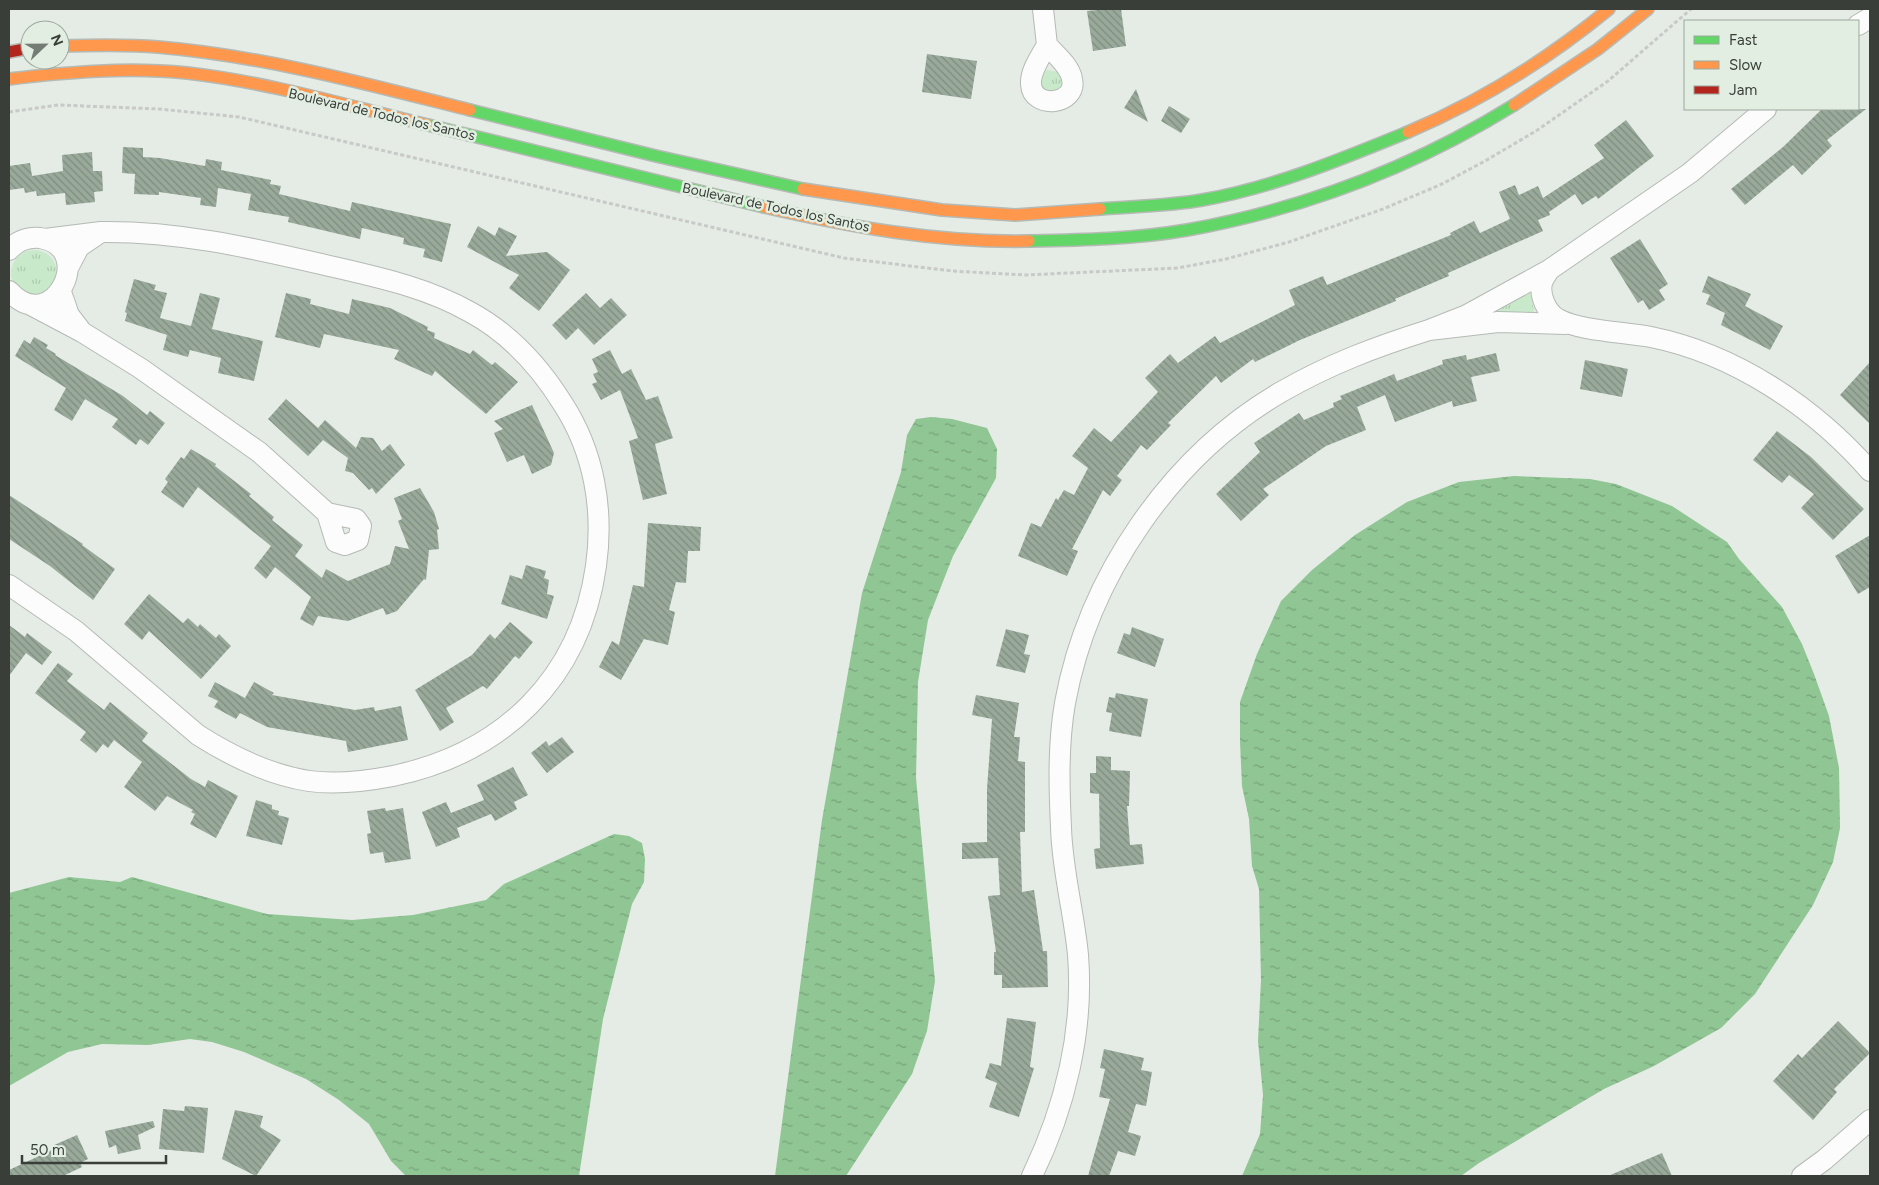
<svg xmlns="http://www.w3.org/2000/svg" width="1879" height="1185" viewBox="0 0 1879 1185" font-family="Figtree,sans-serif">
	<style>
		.grass { fill: url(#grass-tufts) }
		.water { fill: url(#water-ripples) }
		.building { fill: url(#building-back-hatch) }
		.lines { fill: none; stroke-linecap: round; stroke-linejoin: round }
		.street-casing { stroke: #b5bab5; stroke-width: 22 }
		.fast-casing { stroke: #b5bab5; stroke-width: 14 }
		.slow-casing { stroke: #b5bab5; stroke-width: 14 }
		.jam-casing { stroke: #b5bab5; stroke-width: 14 }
		.path { stroke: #c8cac8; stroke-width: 3; stroke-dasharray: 4 2.5; stroke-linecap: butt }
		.street { stroke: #fbfcfb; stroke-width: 20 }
		.fast { stroke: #63d668; stroke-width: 11 }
		.slow { stroke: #ff974d; stroke-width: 11 }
		.jam { stroke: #b3261e; stroke-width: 11 }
		.labels { text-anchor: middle; stroke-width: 5; stroke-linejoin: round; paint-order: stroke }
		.street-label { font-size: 14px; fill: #393e39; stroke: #e2eee2 }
	</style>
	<defs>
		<pattern id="grass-tufts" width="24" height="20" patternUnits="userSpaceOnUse" patternTransform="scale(1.25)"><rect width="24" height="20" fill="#c8eaca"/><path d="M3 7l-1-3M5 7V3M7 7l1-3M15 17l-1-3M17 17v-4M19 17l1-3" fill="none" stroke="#adcaae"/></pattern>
		<pattern id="water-ripples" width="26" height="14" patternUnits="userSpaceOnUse" patternTransform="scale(1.25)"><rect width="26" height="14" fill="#90c694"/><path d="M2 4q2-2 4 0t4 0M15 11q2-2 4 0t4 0" fill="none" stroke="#77a27a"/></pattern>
		<pattern id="building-back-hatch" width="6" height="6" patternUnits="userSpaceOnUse" patternTransform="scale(1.25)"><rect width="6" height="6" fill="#99aa9b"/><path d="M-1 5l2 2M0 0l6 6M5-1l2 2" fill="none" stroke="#7e8c7f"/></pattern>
	</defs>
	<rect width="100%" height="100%" fill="#e5ebe5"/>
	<path class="grass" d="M1047 70 1058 72 1063 81 1061 92 1042 96 1038 76Z
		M11 273a23 23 0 1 1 46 0a23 23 0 1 1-46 0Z
		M1530 292 1535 316 1488 315Z"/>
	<path class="water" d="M931 417 952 419 987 428 997 449 996 478 953 556 928 620 918 682 916 778 935 981 927 1031 912 1074 846 1176H775L822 820 862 593 901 472 907 435 916 419Z
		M1514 476 1590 479 1616 484 1672 506 1727 542 1739 559 1782 607 1802 644 1814 674 1829 716 1839 768 1840 828 1833 862 1813 905 1755 994 1721 1028 1654 1066 1604 1089 1479 1163 1461 1176H1242L1260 1134 1263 1095 1258 1041 1261 980 1259 889 1252 866 1249 819 1242 786 1240 742V702L1257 654 1281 601 1312 570 1355 535 1407 502 1459 482Z
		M614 834 629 836 642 843 645 859 644 882 632 904 603 1019 579 1176H406L391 1161 369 1124 339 1100 306 1079 244 1052 212 1042 190 1039 148 1045 102 1044 68 1052 9 1086V893L69 877 120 882 132 877 267 914 352 920 413 915 486 900 504 884Z"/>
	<path class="building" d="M1107 9H1121L1126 46 1093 51 1087 11Z
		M927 54 977 61 971 99 922 92Z
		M1136 89 1148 122 1124 108Z
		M1169 106 1190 119 1181 133 1161 121Z
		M1822 109H1866L1827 140 1832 146 1802 175 1793 165 1745 205 1731 189 1783 147Z
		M1626 120 1654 156 1598 199 1596 196 1582 205 1575 194 1549 212 1550 215 1538 220 1543 231 1448 273 1449 276 1395 299 1396 301 1300 340 1255 362 1253 359 1221 383 1216 376 1168 423 1171 425 1147 450 1141 445 1117 476 1122 480 1110 496 1103 490 1072 549 1078 551 1067 576 1018 556 1031 523 1041 527 1056 498 1058 500 1064 490 1074 495 1088 468 1072 456 1094 428 1111 442 1158 392 1145 378 1170 354 1178 363 1215 336 1220 343 1295 305 1289 290 1323 276 1327 285 1451 235 1450 233 1474 221 1480 233 1510 219 1499 192 1515 185 1519 195 1538 186 1543 198 1604 158 1594 145Z
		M123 147 143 148V157L160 158 205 166 206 159 222 162 221 170 271 180 270 184 281 186 279 194 350 211 352 202 451 224 442 262 423 257 425 249 403 244 404 238 362 228 360 239 288 222 289 217 248 210 251 194 218 188 216 207 200 205 201 198 159 192V195L134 194 135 174 122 173Z
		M92 152 93 171H102L103 191 94 192 95 202 66 205 65 193 37 196 36 191 25 193 24 188 9 190V166L30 163 32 176 63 171 62 155Z
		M478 226 495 236 499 227 517 236 506 256 547 252 570 270 539 311 509 288 519 275 467 247Z
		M1640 239 1668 284 1659 290 1665 300 1649 310 1643 300 1638 303 1610 258Z
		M1708 276 1751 294 1745 306 1783 326 1770 350 1721 325 1725 313 1706 304 1710 295 1702 292Z
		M134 279 156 285 154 290 167 293 160 318 191 326 200 293 220 298 212 329 263 341 254 381 218 373 221 358 190 350 188 357 163 350 167 335 125 321 127 313 125 312Z
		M286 293 311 299 310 304 349 314 352 299 390 308 428 327 427 330 435 333 434 338 470 354 473 350 492 365 495 362 518 382 486 414 435 371 432 376 394 359 399 350 324 334 320 348 275 337Z
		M586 293 600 308 611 298 627 315 594 345 578 328 566 340 552 325Z
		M34 337 48 345 46 348 56 354 55 355 123 396 147 415 150 411 165 423 148 445 140 439 136 445 112 427 118 419 85 399 72 421 54 410 66 388 15 356 24 340 30 344Z
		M610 350 622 374 631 369 646 400 658 396 673 438 655 444 667 494 643 500 629 441 638 438 620 390 601 400 592 384 597 382 593 374 598 372 592 359Z
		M1496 353 1500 371 1471 377 1477 401 1453 407 1452 401 1395 422 1385 395 1357 407 1366 430 1326 446 1263 489 1269 495 1241 521 1216 494 1260 452 1254 443 1299 413 1304 420 1334 407 1333 403 1342 399 1340 396 1394 374 1397 381 1443 364 1442 360 1466 355 1467 360Z
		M1585 360 1628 369 1622 397 1580 389Z
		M1870 362V424L1840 395Z
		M286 399 318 428 325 420 356 448 361 437 373 438 382 451 390 444 405 465 376 494 372 488 369 490 353 473 345 471 348 458 323 440 308 456 268 419Z
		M532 405 554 453 551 465 532 474 524 455 507 462 494 433 503 429 494 421Z
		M1777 431 1811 457 1864 509 1833 540 1801 508 1814 494 1789 475 1782 483 1753 460Z
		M191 449 216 464 215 466 251 494 249 496 274 517 272 520 303 545 295 556 322 578 326 569 348 581 390 564 395 546 409 549 398 521 402 519 394 498 420 488 434 512 439 529 437 530 439 549 429 550 426 580 424 579 397 611 386 615 383 608 348 621 318 616 313 626 300 619 311 597 275 567 266 579 254 568 271 546 198 487 183 508 161 492 168 482 165 479 181 457 184 459Z
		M9 495 83 544 82 545 115 569 93 600 50 566 9 539Z
		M648 523 701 527 700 551H688L686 583 676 582 669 610 675 612 668 645 644 639 621 680 599 667 612 641 619 645 633 585 644 587Z
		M1870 535V587L1858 594 1835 556Z
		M526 565 546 571 544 578 549 580 547 594 554 596 547 619 501 604 510 575 522 579Z
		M149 594 183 623 188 618 198 627 200 624 216 638 219 634 231 646 201 679 149 631 142 640 124 624Z
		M510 622 533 642 519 659 515 656 487 689 483 686 446 708 454 722 440 731 415 690 472 655 490 634 495 639Z
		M9 625 25 637 27 633 52 652 42 665 26 653 9 676Z
		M1132 627 1164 639 1155 667 1117 653 1124 633 1130 635Z
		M1006 629 1029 635 1024 654 1030 655 1025 673 996 666Z
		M58 663 73 674 67 681 104 710 110 702 148 733 142 741 191 779 205 787 208 780 238 796 216 838 190 824 195 814 191 812 193 810 167 796 155 811 124 787 142 762 114 740 108 748 103 744 96 753 80 740 86 732 35 693Z
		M215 682 245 698 254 682 274 693 272 695 355 710 374 707 375 711 401 706 408 740 348 752 346 741 267 727 240 713 236 719 214 707 218 701 208 696Z
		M1116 693 1148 699 1141 737 1109 731 1112 713 1106 712 1109 697 1115 698Z
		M976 695 1019 703 1014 737H1020L1018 761 1025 762V832H1020L1022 892 1034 890 1043 951H1047L1048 987 1002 988V975H994V952H996L988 896 1000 895 998 858 962 859V843L987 842V789L992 719 972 715Z
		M562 737 574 752 547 773 531 753 546 741 549 746Z
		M1096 756 1111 757V770L1130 771 1129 806H1127L1130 845 1142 844 1144 864 1096 869 1094 849 1100 848 1099 794 1090 793V773H1096Z
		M513 767 528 795 514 802 517 809 495 821 491 814 457 828 460 837 436 847 422 812 446 802 451 813 484 800 477 785Z
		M256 800 272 805V809L279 811 278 815 289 818 282 845 246 836Z
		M385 808 386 811 403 808 411 859 385 863 383 852 370 854 367 834 371 833 367 811Z
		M1007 1018 1036 1022 1030 1067 1034 1068 1019 1117 989 1107 997 1083 985 1078 990 1063 1001 1066Z
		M1838 1021 1870 1053 1834 1089 1837 1092 1813 1120 1773 1081 1798 1054 1802 1058Z
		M1104 1049 1144 1058 1141 1070 1152 1072 1146 1106 1136 1104 1128 1132 1141 1136 1135 1156 1118 1151 1109 1176H1088L1110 1099 1099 1097 1105 1069 1100 1068Z
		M185 1106 208 1108 204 1153 159 1149 163 1109 184 1111Z
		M235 1110 263 1116 260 1127 281 1140 256 1176 222 1159Z
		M153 1121 155 1127 138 1135 141 1149 118 1154 116 1145 109 1148 105 1131Z
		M77 1135 88 1159 80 1163 82 1167 63 1176H9V1170L54 1149 52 1146Z
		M1662 1153 1672 1176H1608Z"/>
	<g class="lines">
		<defs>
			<path id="street" d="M1043 9 1047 45
				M1858 25 1870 18
				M1047 45C1055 54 1070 66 1072 79 1078 105 1032 110 1031 84 1030 71 1041 56 1047 45Z
				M1766 109 1690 173 1549 270C1547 274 1543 279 1542 283 1539 296 1547 313 1558 319 1580 331 1625 332 1651 337 1735 354 1814 407 1870 471
				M45 239 101 232 79 247 68 268
				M9 250C17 241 27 237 40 238 98 247 53 339 9 291
				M1549 270 1467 315 1429 330 1498 322 1566 324
				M29 304 82 332 69 315 61 292
				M82 332 140 368 259 452 327 513
				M327 513 356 519 361 526 358 540 345 545 336 542Z
				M9 585 76 631 198 735C231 756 270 775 309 781 336 785 367 781 393 776 503 753 580 679 596 566 604 509 594 452 563 404 540 367 509 333 470 312 424 286 372 276 321 264 248 247 176 231 101 232
				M1032 1176C1065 1108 1084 1031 1078 955 1074 912 1062 870 1061 827 1059 786 1058 743 1065 703 1088 577 1171 456 1281 392 1330 364 1375 347 1429 330
				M1802 1176 1824 1160 1870 1120"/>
			<path id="fast" d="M470 110 656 156 803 189
				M428 125 764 207
				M1100 209C1134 206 1169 206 1202 200 1272 188 1342 159 1408 132
				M1029 241C1081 240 1135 239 1187 230 1303 209 1414 167 1514 105"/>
			<path id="slow" d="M60 46C93 45 126 44 158 47 264 56 367 84 470 110
				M9 79C68 72 128 67 187 73 268 82 348 106 428 125
				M1514 105 1598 49 1648 9
				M1408 132C1481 101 1548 59 1609 9
				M803 189 942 210 1015 215 1100 209
				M764 207C851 227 939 243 1029 241"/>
			<path id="jam" d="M9 52 30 48"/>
		</defs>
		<use href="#street" class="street-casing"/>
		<use href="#fast" class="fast-casing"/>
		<use href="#slow" class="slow-casing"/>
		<use href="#jam" class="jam-casing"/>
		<path class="path" d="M9 112 58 105 159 109 239 117 844 258 952 271 1025 275 1178 268 1226 259 1289 242 1383 209 1442 184 1485 161 1536 131 1608 81 1691 9"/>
		<use href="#street" class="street"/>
		<use href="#fast" class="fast"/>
		<use href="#slow" class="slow"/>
		<use href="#jam" class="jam"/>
	</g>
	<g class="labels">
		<g class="street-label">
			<text transform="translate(382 114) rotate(13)" y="5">Boulevard de Todos los Santos</text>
			<text transform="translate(776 207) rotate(12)" y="5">Boulevard de Todos los Santos</text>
		</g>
	</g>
	<rect width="1879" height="1185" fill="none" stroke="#393e39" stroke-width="20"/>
	<rect x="1684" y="20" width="175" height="90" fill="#e2eee2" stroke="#9ea89e"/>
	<rect x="1694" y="36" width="25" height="8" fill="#63d668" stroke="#9ea89e"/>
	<text x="1729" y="45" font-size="15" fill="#393e39">Fast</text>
	<rect x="1694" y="61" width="25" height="8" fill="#ff974d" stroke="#9ea89e"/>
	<text x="1729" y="70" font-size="15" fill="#393e39">Slow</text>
	<rect x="1694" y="86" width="25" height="8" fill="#b3261e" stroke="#9ea89e"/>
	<text x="1729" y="95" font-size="15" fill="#393e39">Jam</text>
	<g transform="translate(45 45) rotate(68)"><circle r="24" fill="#e2eee2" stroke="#9ea89e"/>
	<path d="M0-4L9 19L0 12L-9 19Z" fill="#757b75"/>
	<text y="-8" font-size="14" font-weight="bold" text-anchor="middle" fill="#393e39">N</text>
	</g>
	<path d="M22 1155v8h144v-8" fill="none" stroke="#393e39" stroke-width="2.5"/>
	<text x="30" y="1155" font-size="15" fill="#393e39" stroke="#e2eee2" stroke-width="4" paint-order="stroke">50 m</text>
</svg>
